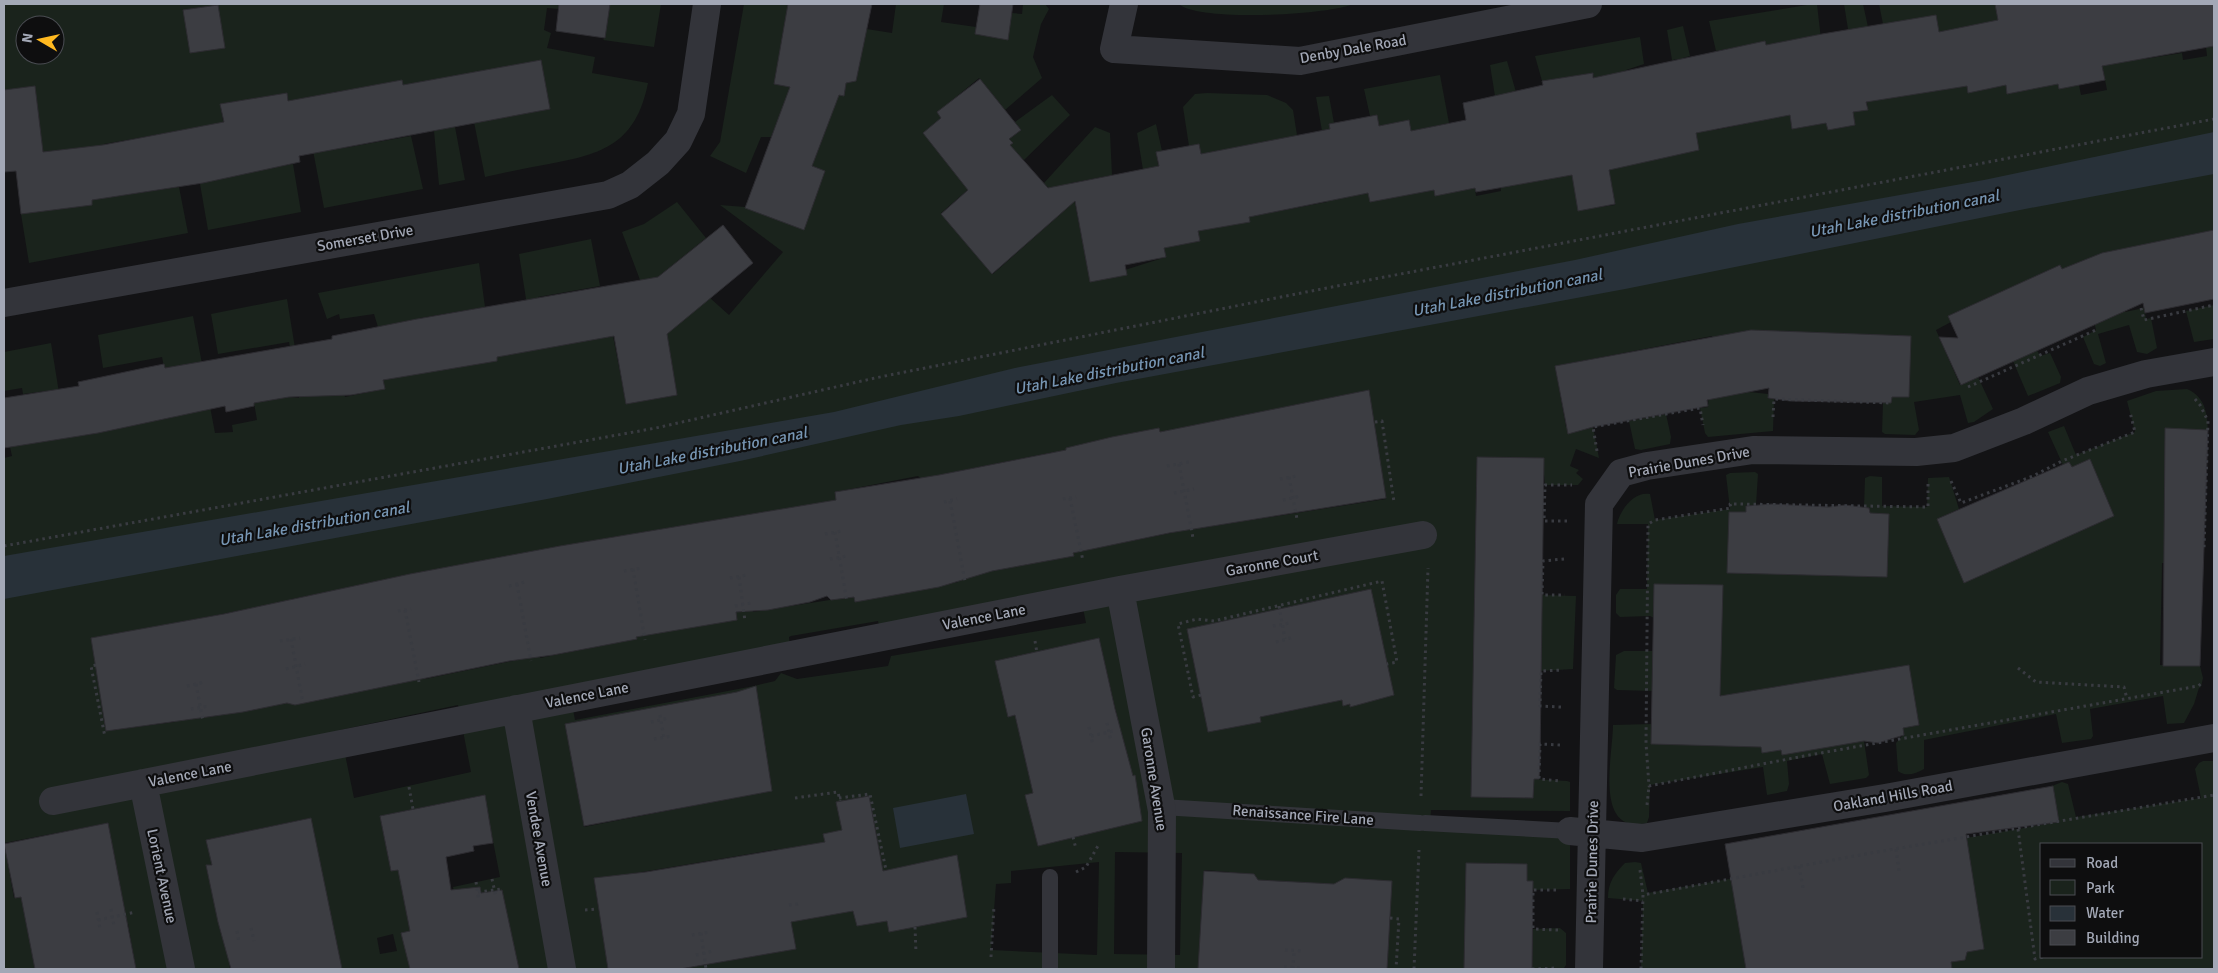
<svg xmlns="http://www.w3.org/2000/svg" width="2218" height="973" viewBox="0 0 2218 973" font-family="Signika,sans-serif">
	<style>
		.green { fill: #1a231c; fill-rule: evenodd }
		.water { fill: #283139 }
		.building { fill: #3c3d42; stroke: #2d2c31 }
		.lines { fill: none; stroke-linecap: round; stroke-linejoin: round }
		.path { stroke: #393b41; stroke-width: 3; stroke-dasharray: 2.5 4; stroke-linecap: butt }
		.service { stroke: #33343a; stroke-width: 16 }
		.minor { stroke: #33343a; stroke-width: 28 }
		.labels { text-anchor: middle; stroke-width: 4.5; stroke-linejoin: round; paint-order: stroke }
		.street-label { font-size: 15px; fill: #a3a8b6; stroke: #0e0e0f }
		.water-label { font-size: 16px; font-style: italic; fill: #7796b4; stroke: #0e0e0f }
	</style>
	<rect width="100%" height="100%" fill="#131315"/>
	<path class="green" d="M4 4H559V9L547 8 544 30 551 33 547 48 595 57 592 73 648 83C636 143 604 154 549 164 528 168 506 172 485 177L474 122 550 109 541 60 455 127 465 180 439 185 434 131 439 130 431 86 334 92 344 148 411 136 423 189 324 208 306 114 292 118 287 93 220 104 233 175 293 164 301 212 208 230 200 184 203 183 194 128 104 144 112 197 179 187 188 233 29 263 21 214 92 204 85 147 43 152 35 86 4 90ZM25 25H55V55H25Z
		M610 4H661L654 47 603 40 605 38Z
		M744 4H788L774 84 844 95 846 83 856 81 860 58 854 27 892 33 896 4H944L941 22 976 27 975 34 1007 39 1012 13 1022 14 1023 4H1045L1049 9 1041 24 1033 57 1042 78 1005 110 979 78 938 112 986 165 1013 143 1009 139 1021 130 1015 122 1052 95 1070 115 1024 160 1014 150 941 213 993 274 1066 209 1044 183 1095 127 1110 133 1112 175 1071 183 1090 281 1166 257 1150 175 1144 176 1137 133 1156 124 1162 151 1156 153 1173 246 1200 241 1198 231 1201 155 1199 145 1189 146 1183 107 1195 94 1207 93 1267 95 1286 103 1293 110 1297 135 1268 186 1274 212 1327 202 1320 170 1322 131 1316 97 1329 96 1334 123 1329 124 1368 192H1423L1409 121 1379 126 1377 115 1370 116 1364 89 1440 75 1449 123 1422 129 1435 195 1475 188 1476 196 1501 191 1495 96 1490 65 1507 61 1516 92 1523 183 1572 175 1578 210 1615 205 1593 73 1542 81 1535 56 1640 37 1644 64 1626 70 1624 75 1652 160 1699 150 1679 59 1672 60 1667 30 1683 26 1690 56 1683 58 1691 103 1715 130 1763 120 1754 73 1771 70 1765 42 1716 51 1709 21 1813 4H1817L1823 57 1781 64 1792 129 1826 123 1828 130 1855 125 1853 112 1868 109 1854 29H1848L1844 4H1863L1868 27 1883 24 1879 4H1995L1998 20 1957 38 1968 92 2006 85 2008 94 2032 89 2030 79 2047 75 2033 4H2042L2059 89 2079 85 2081 95 2107 90 2102 65 2129 59 2119 4H2134L2144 59 2182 53 2183 60 2207 56 2206 47 2214 46V230L2113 251 2125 312 2144 308 2146 319 2151 318 2157 348 2147 354 2137 352 2129 325 2098 334 2106 363 2100 366 2094 364 2083 337 2096 330 2080 262 2063 270 2060 265 1948 316 1951 322 1936 330 1960 385 1978 377 1993 409 1974 422 1968 423 1960 395 1914 402 1919 430 1915 435 1885 434 1882 432 1883 403H1891L1892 397H1909L1910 360 1751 344 1749 392 1768 394V399H1774L1773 431 1708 437 1705 433 1700 408 1708 407 1712 336 1555 366 1566 427 1586 424 1587 429 1593 427 1599 458 1576 449 1570 466 1579 470 1576 473 1583 479 1578 485H1545L1544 475 1537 474 1538 458 1477 457 1474 617 1536 618 1542 595 1576 596 1573 669 1541 671V655L1474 637 1471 797 1533 798 1534 779 1567 781 1570 782V811L1431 810 1430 823 1570 831V889L1533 890V881H1527L1526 864 1466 863 1464 969H1387L1392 882 1341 885 1258 880 1254 874 1204 870 1198 969H680L795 949 779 849 594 880 608 969H519L503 896 457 905 453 887 500 877 484 795 380 816 391 871 398 870 414 951 407 956 410 969H340V959L310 818 206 840 212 864 206 866 221 934 237 931 229 961 230 969H136L128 924 80 933 77 916 124 906 108 823 4 843 14 898 21 897 35 969H4V458L12 456 10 447 54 440 46 391 23 394 22 388 4 391V352L51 343 66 436 88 435 174 417 162 357 103 368 98 335 193 316 215 433 233 432 232 425 257 420 254 403 289 397 299 398 289 342 218 354 211 314 287 299 302 391 342 386 345 397 384 389 383 378 404 322 378 327 374 314 340 319 339 314 327 319 318 293 479 263 485 307 420 318 429 372 497 361 496 351 533 344 519 254 591 239 600 286 538 297 547 347 613 336 626 404 677 395 668 340 663 341 622 232 644 224 677 202 706 238 653 281 710 298 729 315 783 252 720 205 745 207 803 229 825 172 812 166 827 127 782 110 771 137H761L746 173 710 156 720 142ZM1369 390 1386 499 1201 528 1182 428ZM1159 429 1181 531 1087 550 1066 448ZM1054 452 1073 556 992 571 953 474 954 472ZM918 476 924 481 950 540 958 582 855 602 835 492ZM820 503 836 599 753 612 750 595 728 567 737 620 653 633 637 533ZM618 536 636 639 540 658 520 554ZM392 579 411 681 313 701 292 599ZM1371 589 1387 696 1344 706 1342 700 1260 717V722L1208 732 1187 630ZM1081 598 1086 623 891 656 888 666 797 679 781 673 775 681 754 686 575 720 571 699 791 655 789 637 791 636 878 621 882 637ZM274 604 225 714 210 717 203 669 185 671 191 720 179 718 175 722 106 731 175 623ZM411 609 522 659 425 679ZM1099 638 1118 720 1071 732 1075 749 1123 738 1142 821 1038 846 1025 795 1033 793 1015 715 1008 716 996 661ZM737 692 728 799 584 827 565 724ZM458 705 471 772 354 798 340 730ZM1115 852 1182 853 1180 955 1114 954ZM1099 862 1097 955 991 950 996 884 1011 883V871ZM393 934 397 951 380 954 377 938Z
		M1179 4H1353C1330 15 1197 22 1179 4Z
		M2214 305V339L2194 342 2186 311Z
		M2037 350 2040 356 2050 353 2061 377 2060 383 2028 396 2013 361Z
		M2187 389C2205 397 2207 412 2208 430L2165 429 2164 528H2203L2192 563H2162L2160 665 2200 666 2203 678 2201 687 2199 688 2194 704 2184 723 2167 724 2163 696 2090 709 2093 736 2091 739 2062 743 2056 714 1924 740V769C1916 774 1905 777 1898 771L1896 743 1904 734 1903 728 1919 725 1909 665 1752 691 1781 750 1864 741 1869 775 1866 778 1830 784 1822 754 1787 761 1789 784 1787 791 1767 795 1763 767 1650 785 1649 817 1647 823C1593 836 1613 755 1613 725L1652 724V744L1714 745 1720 702 1722 602 1654 618 1650 616 1620 617 1616 613V595L1620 589H1647L1648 524H1617C1620 510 1634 491 1650 494L1655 520 1730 509 1726 475 1730 473 1755 472 1758 474 1756 505H1746V512H1729L1728 573 1887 576 1889 514 1870 513 1869 508 1864 507 1865 478 1870 476 1882 477V506L1927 507 1928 478 1949 477 1959 509 1937 519 1964 582 2114 516 2090 459 2072 467 2069 462 2063 465 2048 432 2064 426 2076 455 2135 432 2127 401 2156 391Z
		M1666 414 1671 437 1670 444 1641 450 1635 449 1629 421Z
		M1624 651H1653L1652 691 1617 690 1614 688 1616 655Z
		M2203 761H2214V969H1945L1952 968 1951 962 1965 960 1967 952 1984 948 1976 906 1737 914 1746 969H1641L1643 901 1608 898C1608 883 1614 874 1625 863L1635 862 1641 863 1648 893 2058 822 2052 786 2062 782 2068 784 2076 817 2201 798 2195 769 2199 763ZM2042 844H2202V957H2042Z
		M1560 928 1566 933V965L1564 968H1532L1533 929Z"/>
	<path class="water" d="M2214 132V174L2025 209 1625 289 1116 383 959 416 901 425 740 461 547 499 4 599V556L834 412 1015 368 1575 260 1738 224 1984 180Z
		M966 794 974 834 900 848 893 808Z"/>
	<path class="building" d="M559 4H610L605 38 556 31Z
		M788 4H872L856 81 846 83 844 96 839 95 812 166 825 171 804 230 745 208 790 87 774 84Z
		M980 4H1013L1008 40 975 34Z
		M1995 4H2214V46L2102 66 2105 80 2059 89 2058 84 2007 94 2006 85 1968 93 1967 86 1866 102 1868 110 1853 112 1855 125 1828 130 1826 123 1792 129 1790 115 1696 133 1699 150 1609 170 1615 204 1578 211 1572 175 1476 192 1475 188 1435 196 1434 190 1370 202 1368 193 1249 217 1250 222 1198 231 1200 241 1164 248 1166 257 1125 265 1127 275 1090 282 1075 201 992 274 941 214 968 190 923 133 941 118 937 112 980 79 1021 130 1009 139 1013 143 1010 145 1048 188 1159 166 1156 152 1199 144 1201 154 1330 129 1329 124 1377 115 1379 126 1409 120 1411 131 1466 120 1463 103 1543 85 1542 81 1593 73V78L1765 41 1766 45 1822 34 1936 15 1939 32 1998 20Z
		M218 5 225 48 190 53 183 10Z
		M541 60 550 109 299 156 300 162 203 183 92 200V205L21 214 16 171 4 172V90L35 86 43 152 103 145 224 122 220 104 287 93 288 101 402 80 403 85Z
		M723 225 753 263 667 334 677 395 626 404 614 336 497 357V361L383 380 385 389 351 395 289 397 254 403V406L226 412 225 406 98 433 4 448V398L79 386 78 382 144 368 164 364 165 368 332 339V336L417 319 658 277Z
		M2214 230V299L2145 313 2143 303 1961 385 1939 337 1958 338 1948 316 2060 265 2062 269 2102 253Z
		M1751 330 1911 336 1909 397H1892L1891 403 1790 401 1768 398 1769 388 1707 400 1708 406 1593 427 1568 434 1555 366Z
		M1369 390 1386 498 1169 533 1073 553 1074 556 992 571 939 587 855 602 854 597 831 600 827 596 810 602 768 610 736 612 737 620 636 637 637 639 553 655 509 661 295 705 287 703 243 712 106 731 91 638 224 614 410 574 560 546 836 500 835 492 939 475 1066 450V448L1112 437 1159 428 1160 432Z
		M2165 428 2208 430 2200 666H2163Z
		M1477 457 1544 458 1540 763 1539 779H1534L1533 798 1471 797Z
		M2090 459 2114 516 1964 583 1937 519 2069 462 2072 467Z
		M1772 504 1829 507 1845 505 1869 508 1870 513 1889 514 1887 577 1727 573 1729 512H1746V506Z
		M1654 584 1723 585 1720 696 1909 665 1919 725 1903 728 1904 735 1878 743 1864 741 1782 755 1781 750 1762 753 1761 747 1651 744Z
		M1371 589 1394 695 1350 707V704L1343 706 1342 700 1260 717 1261 722 1208 732 1187 629Z
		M1099 638 1115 709 1133 776 1135 775 1142 821 1038 846 1025 795 1033 793 1015 715 1008 717 995 661Z
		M756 686 772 791 584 826 565 724 737 692Z
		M2053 786 2059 822 1966 834 1984 949 1967 952 1965 960 1951 962 1952 969H1746L1725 844Z
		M485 795 493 843 473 846 474 851 446 857 451 890 480 887 481 893 502 890 519 969H410L401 933 410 931 398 870 391 871 380 816Z
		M869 796 883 871 957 855 967 917 889 932 887 921 857 926 853 911 791 922 796 949 680 969H608L594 878 646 872 825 842 823 834 842 830 836 802Z
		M311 818 342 969H231L218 922 206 865H212L206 840Z
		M108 823 136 969H35L21 897 15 898 4 844Z
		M1466 863 1527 864V881H1533L1532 969H1464Z
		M1204 871 1254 874 1258 880 1334 884 1345 878 1392 881 1387 969H1198Z"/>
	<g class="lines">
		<path class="path" d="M2141 308 2144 320 2214 305
			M1968 387 2096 330
			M2195 399 2200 405 2208 421 2204 549
			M1773 417 1774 399 1891 403
			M1375 422 1382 421 1394 502
			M1597 451 1593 427 1700 408 1703 425
			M1179 464 1193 538
			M1167 466 1189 462
			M1289 477 1297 519
			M1280 479 1297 476
			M1951 481 1961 503 2033 476 2062 461 2135 432 2130 412
			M1928 484V507L1738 504H1730L1731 508 1655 520 1648 524 1646 743 1649 786 1804 756 2198 686 2202 683
			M1174 493 1194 489
			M1070 498 1083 561
			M1063 499 1076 497
			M1283 500 1301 496
			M950 501 965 581
			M944 502 957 499
			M1567 521H1544L1545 485H1572
			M835 532 847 602
			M825 534 842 531
			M4 546 656 428 875 378 1306 292 2214 119
			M830 559 847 556
			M1564 559 1543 561 1542 595H1565
			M633 569 645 640
			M624 571 642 568
			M739 577 745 621
			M730 578 747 575
			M517 584 531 661
			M509 586 525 582
			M735 606 751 603
			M1279 606 1285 639
			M405 610 419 682
			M398 611 411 609
			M1273 626 1290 623
			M291 639 303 703
			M280 641 300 638
			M1035 641 1037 653
			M1276 642 1294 637
			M96 665 91 666 105 737
			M2018 668 2036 682 2124 687 2127 699
			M286 669 305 664
			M196 684 203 721
			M187 686 205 682
			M1201 695 1193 697 1178 624 1197 619 1214 621 1382 581 1397 662 1387 664
			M1561 707 1540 706 1541 671 1563 670
			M191 709 209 706
			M660 715 664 738
			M651 722 669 718
			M1107 723 1111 741
			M1089 727 1093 745
			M1091 736 1114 731
			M654 739 672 736
			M1560 745 1540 744 1539 779 1561 781
			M409 787 413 809
			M1421 796 1428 568
			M795 798 838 792 840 801
			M839 798 870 794 886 870
			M1647 805 1649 786
			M2018 829 2035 959 2043 957
			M1073 837 1076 849
			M1896 849 1899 871
			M1799 866 1803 888
			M1640 870 1643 895
			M1076 872 1086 867 1099 844
			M492 879 496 897
			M476 882 479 901
			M478 892 502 889
			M1623 899 1643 901
			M789 905 798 904
			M111 909 114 926
			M585 910 598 909
			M97 912 100 929
			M1390 918 1399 919 1396 969
			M98 920 136 912
			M915 927 916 953
			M251 928 254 941
			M1558 930 1533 929V890H1558
			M237 931 239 943
			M701 933 706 969
			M692 935 710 932
			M1285 950 1303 951
			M696 955 713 951
			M991 957 994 906
			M1284 967 1302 968
			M1293 969 1294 951
			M1414 969 1419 850
			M1532 969 1557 968
			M1641 969 1643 895 1871 853 2214 795"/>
		<path class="service" d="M1162 807 1420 823
			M1425 823 1570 831
			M1050 969V877"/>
		<path class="minor" d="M1124 4 1114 49 1300 61 1588 4
			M4 303 608 195 630 185 658 163 678 141 691 114 707 4
			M1120 590 1162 811 1161 969
			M516 709 562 969
			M143 783 181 969
			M53 801 1120 590 1423 535
			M1570 831 1642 838 1885 798 2214 738
			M1589 969 1599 504 1621 473 1647 466 1753 450 1916 452 1954 448 2024 421 2088 391 2146 374 2214 362"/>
	</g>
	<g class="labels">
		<g class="street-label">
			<text transform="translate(1353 49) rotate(-10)" y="5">Denby Dale Road</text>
			<text transform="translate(365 238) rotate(-10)" y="5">Somerset Drive</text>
			<text transform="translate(1689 462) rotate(-10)" y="5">Prairie Dunes Drive</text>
			<text transform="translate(1272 563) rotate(-10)" y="5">Garonne Court</text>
			<text transform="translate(984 617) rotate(-11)" y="5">Valence Lane</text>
			<text transform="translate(587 695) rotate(-11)" y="5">Valence Lane</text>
			<text transform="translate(190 774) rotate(-11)" y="5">Valence Lane</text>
			<text transform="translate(1154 779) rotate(81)" y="5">Garonne Avenue</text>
			<text transform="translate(1893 796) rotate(-10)" y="5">Oakland Hills Road</text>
			<text transform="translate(1303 815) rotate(4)" y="5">Renaissance Fire Lane</text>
			<text transform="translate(539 839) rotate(80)" y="5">Vendee Avenue</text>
			<text transform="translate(1592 862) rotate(-89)" y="5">Prairie Dunes Drive</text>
			<text transform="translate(162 876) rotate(78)" y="5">Lorient Avenue</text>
		</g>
		<g class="water-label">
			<text transform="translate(1904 213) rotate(-11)" y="6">Utah Lake distribution canal</text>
			<text transform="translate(1507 292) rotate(-11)" y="6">Utah Lake distribution canal</text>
			<text transform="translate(1109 370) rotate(-11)" y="6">Utah Lake distribution canal</text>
			<text transform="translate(712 450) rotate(-11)" y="6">Utah Lake distribution canal</text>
			<text transform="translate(314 523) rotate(-10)" y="6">Utah Lake distribution canal</text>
		</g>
	</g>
	<rect width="2218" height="973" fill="none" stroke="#a3a8b6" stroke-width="10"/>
	<rect x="2040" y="843" width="162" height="115" fill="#0e0e0f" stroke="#4a4c52"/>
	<rect x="2050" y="859" width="25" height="8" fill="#33343a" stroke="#4a4c52"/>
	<text x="2086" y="868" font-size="15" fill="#a3a8b6">Road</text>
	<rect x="2050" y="880" width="25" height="15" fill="#1a231c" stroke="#4a4c52"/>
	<text x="2086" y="893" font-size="15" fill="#a3a8b6">Park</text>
	<rect x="2050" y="906" width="25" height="15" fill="#283139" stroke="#4a4c52"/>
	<text x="2086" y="918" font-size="15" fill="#a3a8b6">Water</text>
	<rect x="2050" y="930" width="25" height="15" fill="#3c3d42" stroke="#4a4c52"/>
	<text x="2086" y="943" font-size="15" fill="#a3a8b6">Building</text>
	<g transform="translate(40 40) rotate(279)"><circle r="24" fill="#0e0e0f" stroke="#4a4c52"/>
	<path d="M0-4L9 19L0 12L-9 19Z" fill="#ffb920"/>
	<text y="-8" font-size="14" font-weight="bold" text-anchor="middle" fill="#a3a8b6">N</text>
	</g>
</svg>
